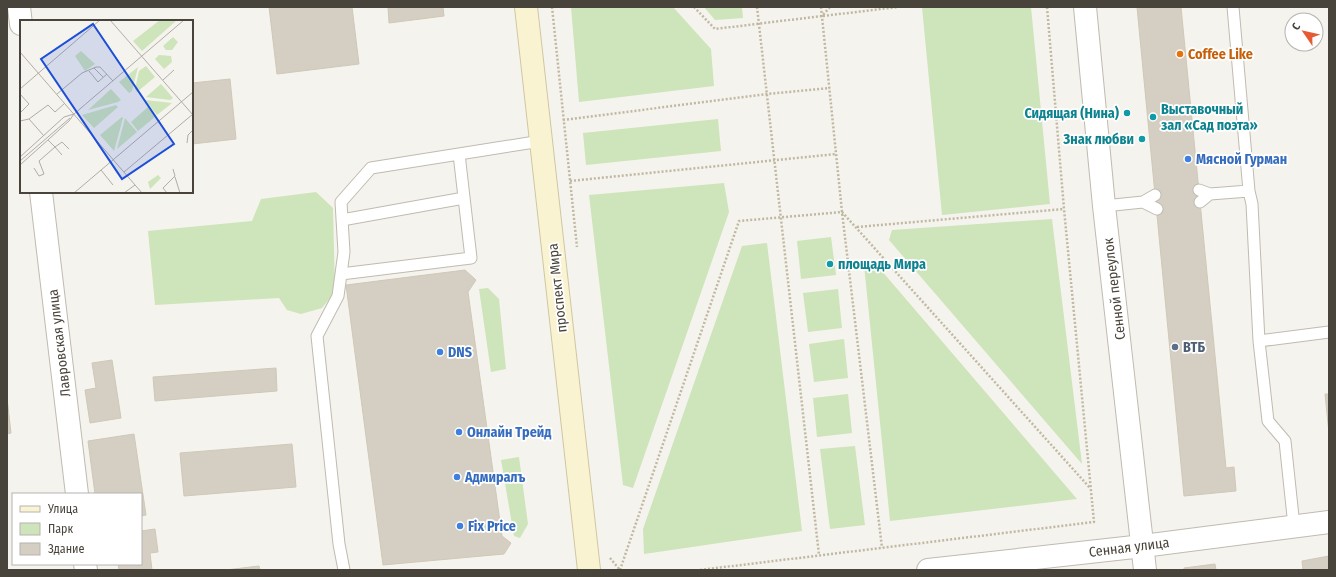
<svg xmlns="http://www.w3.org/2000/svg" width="1336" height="577" viewBox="0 0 1336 577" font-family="'Fira Sans Condensed',sans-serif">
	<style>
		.green { fill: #cee4ba }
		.building { fill: #d5cfc3; stroke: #d0c8b7 }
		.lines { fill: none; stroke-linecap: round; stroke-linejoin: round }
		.service-casing { stroke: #c0bbb0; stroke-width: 13 }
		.minor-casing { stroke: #c0bbb0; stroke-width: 24 }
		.tertiary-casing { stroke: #c0bbb0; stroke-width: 24 }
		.secondary-casing { stroke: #cfc7a1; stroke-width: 24 }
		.path { stroke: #c0b8a2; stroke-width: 2.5; stroke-dasharray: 2 2; stroke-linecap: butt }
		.service { stroke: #fff; stroke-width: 11 }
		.minor { stroke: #fff; stroke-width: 22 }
		.tertiary { stroke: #fff; stroke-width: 22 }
		.secondary { stroke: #faf3d2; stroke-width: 22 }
		.food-dot { fill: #e8710a; stroke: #fff; stroke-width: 1.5 }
		.culture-dot { fill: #0f9aa8; stroke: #fff; stroke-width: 1.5 }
		.shop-dot { fill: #3f7fe0; stroke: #fff; stroke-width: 1.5 }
		.service-dot { fill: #5c6f8a; stroke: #fff; stroke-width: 1.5 }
		.labels { text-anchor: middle; stroke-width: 3.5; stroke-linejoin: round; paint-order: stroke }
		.food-label { font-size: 14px; font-weight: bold; fill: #c56008; stroke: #fff; text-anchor: start }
		.culture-label { font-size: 14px; font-weight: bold; fill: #0d838f; stroke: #fff; text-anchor: start }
		.shop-label { font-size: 14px; font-weight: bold; fill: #366cbe; stroke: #fff; text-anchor: start }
		.street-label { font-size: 14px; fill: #49443b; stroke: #fff }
		.service-label { font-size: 14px; font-weight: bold; fill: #4e5e75; stroke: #fff; text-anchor: start }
		.inset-road { fill: none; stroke: #b0ada6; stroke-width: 1 }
		.view { fill: #1d4ed8; fill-opacity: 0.15; stroke: #1d4ed8; stroke-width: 2 }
		.inset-edge { fill: none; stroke: #49443b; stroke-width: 2 }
	</style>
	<rect width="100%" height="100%" fill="#f5f3ed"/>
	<path class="green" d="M571 7H673L711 49 714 86 579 102Z
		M704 7H742L743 18 715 20Z
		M922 7H1031L1050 204 942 215Z
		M718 119 721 151 586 165 583 133Z
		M724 183 729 212 633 488 623 485 589 195Z
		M316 192 333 208 335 292 322 308 301 314 287 310 279 298 155 305 148 231 252 221 261 199Z
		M1052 219 1082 464 889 240 892 230Z
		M831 237 836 275 801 279 797 241Z
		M767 243 802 531 644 554 643 529 742 246Z
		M875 263 1077 499 890 521 864 265Z
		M488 288 499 299 506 369 491 372 479 289Z
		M838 289 842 328 808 332 803 293Z
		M844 339 848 378 814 382 809 344Z
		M848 394 852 433 817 437 813 398Z
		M855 446 865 525 830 529 820 449Z
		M519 457 528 524 520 538 514 536 501 460Z"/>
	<path class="building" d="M269 7H352L359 64 277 74Z
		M388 7H443L444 16 389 23Z
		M1137 7H1181L1226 468 1234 467 1236 491 1184 496Z
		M230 79 236 139 192 144V83Z
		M465 270 476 280 468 292 502 536 511 543 504 554 383 565 346 285Z
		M112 360 121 418 90 423 85 390 96 388 92 363Z
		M276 368 277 391 155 401 153 377Z
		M1325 394H1329V433Z
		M7 398 11 433 7 434Z
		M134 434 146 515 141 516V494H95L88 441Z
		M292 444 296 487 184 496 180 453Z
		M155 529 158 552 150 553 152 570H119L118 564H141V531Z
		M1329 556V570H1303L1302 561Z
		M1215 564 1216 570H1184V568Z
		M259 566 260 570H226Z"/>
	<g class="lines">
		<defs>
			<path id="service" d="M1233 7 1249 191 1252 204 1259 341 1268 421 1285 441 1294 526
				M1199 190 1210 194 1249 191
				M1143 202 1155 195
				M1200 202 1210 194
				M1104 206 1143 202 1157 209
				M342 220 464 198
				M341 274 471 258 459 154
				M1259 341 1329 332
				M344 570 339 544 317 336 338 296 344 252 341 202 371 168 541 141"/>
			<path id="minor" d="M1085 7 1104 206 1145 570"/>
			<path id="tertiary" d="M19 7 21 24
				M41 192 77 494
				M85 564 86 570
				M928 570 1143 546 1329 522"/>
			<path id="secondary" d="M526 7 589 570"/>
		</defs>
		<use href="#service" class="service-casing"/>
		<use href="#minor" class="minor-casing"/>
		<use href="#tertiary" class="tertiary-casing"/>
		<use href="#secondary" class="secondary-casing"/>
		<path class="path" d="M552 7 577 247
			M694 7 715 29 822 16 830 7
			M757 7 819 555
			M821 7 842 212 882 548
			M823 16 898 7
			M563 120 767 94 830 88
			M570 181 836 154
			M857 227 1064 209
			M610 558 620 570
			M620 570 739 221 842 212 1090 488
			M700 570 1094 522 1064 209 1047 7"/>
		<use href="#service" class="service"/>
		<use href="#minor" class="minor"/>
		<use href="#tertiary" class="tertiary"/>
		<use href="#secondary" class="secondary"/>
	</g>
	<circle class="food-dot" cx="1180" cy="54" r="4"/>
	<g class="culture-dot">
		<circle cx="1127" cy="113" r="4"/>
		<circle cx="1153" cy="117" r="4"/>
		<circle cx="1142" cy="139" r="4"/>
		<circle cx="830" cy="264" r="4"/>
	</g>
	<g class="shop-dot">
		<circle cx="1188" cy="159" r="4"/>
		<circle cx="440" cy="352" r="4"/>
		<circle cx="459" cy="432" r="4"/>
		<circle cx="457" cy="477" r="4"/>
		<circle cx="460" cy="526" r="4"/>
	</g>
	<circle class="service-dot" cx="1175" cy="347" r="4"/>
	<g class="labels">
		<g class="food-label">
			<text x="1188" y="59">Coffee Like</text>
		</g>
		<g class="culture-label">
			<text x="1161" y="114">Выставочный<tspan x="1161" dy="16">зал «Сад поэта»</tspan></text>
			<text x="1119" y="118" text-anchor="end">Сидящая (Нина)</text>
			<text x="1134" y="144" text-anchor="end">Знак любви</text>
			<text x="838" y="269">площадь Мира</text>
		</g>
		<g class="shop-label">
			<text x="1196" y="164">Мясной Гурман</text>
			<text x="448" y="357">DNS</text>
			<text x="467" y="437">Онлайн Трейд</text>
			<text x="465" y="482">Адмиралъ</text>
			<text x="468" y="531">Fix Price</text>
		</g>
		<g class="street-label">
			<text transform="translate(557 288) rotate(-96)" y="5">проспект Мира</text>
			<text transform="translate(1114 289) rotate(-97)" y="5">Сенной переулок</text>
			<text transform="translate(59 343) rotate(-97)" y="5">Лавровская улица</text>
			<text transform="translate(1129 547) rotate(-7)" y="5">Сенная улица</text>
		</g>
		<g class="service-label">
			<text x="1183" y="352">ВТБ</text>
		</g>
	</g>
	<g transform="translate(20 20)">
		<rect width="173" height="173" fill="#f5f3ed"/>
		<path d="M140 0H157L122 31 113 21ZM153 17 158 22 152 30H146L143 26ZM61 31 75 44 65 51 55 36ZM139 35 151 36 152 42 144 49 135 39ZM126 46 135 57 117 72 115 69 119 51ZM118 47 112 71 109 73 99 62ZM141 64 153 78 150 80 126 77ZM91 69 101 80 98 82 68 90ZM125 80 152 83 137 95ZM96 85 98 87 74 108 62 95ZM128 87 136 96 118 111 111 102ZM102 97 103 98 94 131 80 115ZM105 98 117 112 97 129ZM138 155 141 158 130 169 128 162Z" fill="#cee4ba"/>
		<path class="inset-road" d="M90 0 173 95M0 32 122 173M74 48 83 57M69 51 78 62 87 54M143 60 154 50M0 69 80 0M0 74 9 84 0 93M37 74 62 53 76 47H80L93 61M9 99 24 116M0 101 9 99 28 85 35 92 45 83M167 123 168 115 173 110M42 135 35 127 42 122 49 129M0 137 44 97 54 94M0 141 50 98M0 145 49 101 54 94 164 0M14 148 19 156 24 154 19 141 35 127 28 120M81 150 93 165M104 152 173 94M155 157 160 173M54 173 173 72M104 173 115 165M147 173 143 168 155 156 153 149"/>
		<path class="view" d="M73 4 154 124 102 159 21 39Z"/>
		<rect width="173" height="173" class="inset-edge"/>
	</g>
	<rect width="1336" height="577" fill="none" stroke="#49443b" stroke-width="16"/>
	<rect x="12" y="493" width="130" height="72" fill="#ffffff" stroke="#b6b4b1"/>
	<rect x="20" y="506" width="20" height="6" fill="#faf3d2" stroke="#b6b4b1"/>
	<text x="48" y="513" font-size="12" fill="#49443b">Улица</text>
	<rect x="20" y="523" width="20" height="12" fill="#cee4ba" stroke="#b6b4b1"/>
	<text x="48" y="533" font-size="12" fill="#49443b">Парк</text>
	<rect x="20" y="543" width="20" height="12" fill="#d5cfc3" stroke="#b6b4b1"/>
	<text x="48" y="553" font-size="12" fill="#49443b">Здание</text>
	<g transform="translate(1304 32) rotate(304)"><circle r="19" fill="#ffffff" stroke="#b6b4b1"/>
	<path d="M0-3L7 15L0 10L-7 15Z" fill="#e55b33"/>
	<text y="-6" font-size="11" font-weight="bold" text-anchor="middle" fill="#49443b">С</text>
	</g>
</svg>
